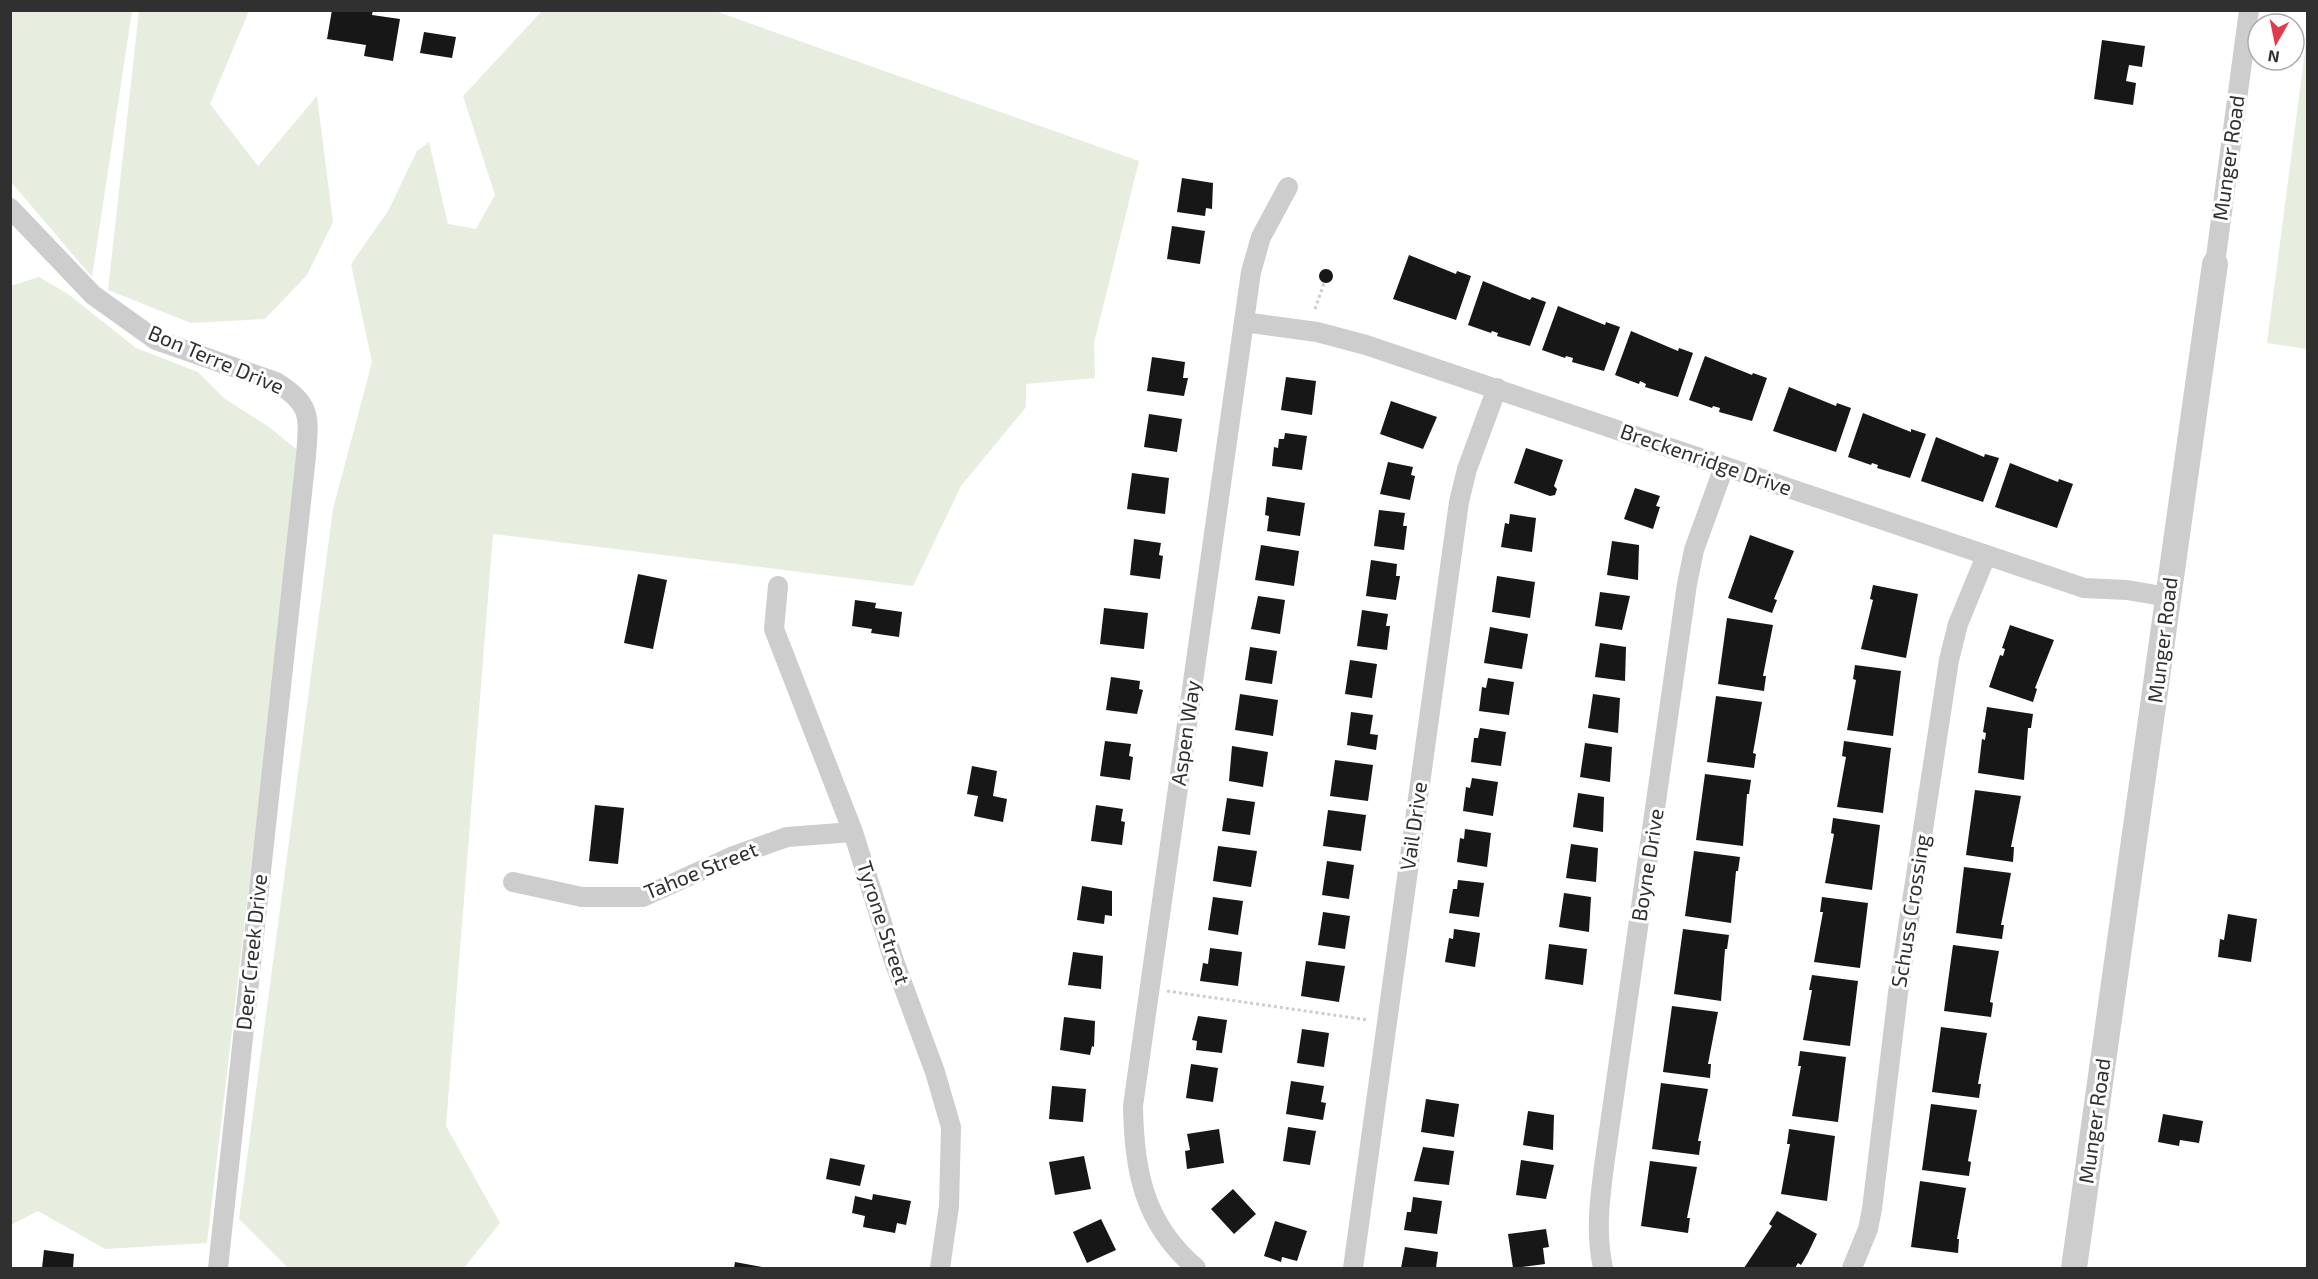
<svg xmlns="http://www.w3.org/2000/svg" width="2318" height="1279" viewBox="0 0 2318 1279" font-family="'Exo 2',sans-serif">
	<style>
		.green { fill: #e7eddf }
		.building { fill: #171717 }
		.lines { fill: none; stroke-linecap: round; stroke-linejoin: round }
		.path { stroke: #cdcdcd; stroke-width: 3; stroke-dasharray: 3 3; stroke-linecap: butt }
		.minor { stroke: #cdcdcd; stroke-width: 20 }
		.tertiary { stroke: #cdcdcd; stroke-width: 26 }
		.labels { text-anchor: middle; stroke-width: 6; stroke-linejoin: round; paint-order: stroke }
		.street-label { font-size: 21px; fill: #303030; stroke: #fff }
	</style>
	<rect width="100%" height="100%" fill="#fff"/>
	<path class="green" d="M10 11H132L92 277 11 182Z
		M139 11H249L210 104 258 166 317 96 333 222 307 275 265 319 191 323 108 290Z
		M715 11 1139 161 1094 343 1095 378 1026 384V407L961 486 913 586 493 534 446 1126 500 1223 464 1268H288L239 1219 333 509 372 362 351 264 388 211 417 151 429 142 448 224 476 229 495 195 463 96 542 11Z
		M2307 35V349L2267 343Z
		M39 277 68 294 136 348 198 372 225 399 269 427 300 452 207 1243 105 1249 38 1211 11 1225 10 286Z"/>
	<path class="building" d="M332 10H373L372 15 400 19 393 61 364 56 366 45 327 39Z
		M424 32 456 37 452 58 420 53Z
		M2102 40 2145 46 2142 67 2129 65 2126 81 2136 83 2133 105 2094 99Z
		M1182 178 1213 183 1212 209 1206 208 1205 216 1177 212Z
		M1172 226 1205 231 1200 264 1167 259Z
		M1409 255 1456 274 1457 271 1471 276 1456 320 1393 299Z
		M1319 276a7 7 0 1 1 14 0a7 7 0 1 1-14 0Z
		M1483 281 1530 300 1532 297 1546 302 1530 346 1497 336 1498 333 1492 331 1491 333 1468 325Z
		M1558 306 1605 325 1606 322 1620 327 1604 371 1572 362 1573 358 1566 356 1565 358 1542 350Z
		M1631 331 1678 351 1679 348 1693 353 1678 397 1645 387 1646 384 1640 381 1639 384 1615 375Z
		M1705 356 1752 375 1753 373 1767 378 1752 421 1719 412 1720 408 1713 406 1712 408 1689 400Z
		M1152 357 1185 362 1183 378H1188L1184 396 1147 391Z
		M1286 377 1316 381 1312 415 1281 410Z
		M1789 387 1836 406 1837 403 1851 408 1836 452 1773 431Z
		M1391 401 1437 417 1423 449 1380 434Z
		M1863 413 1911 432V429L1926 434 1910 478 1877 468 1878 465 1872 463 1871 465 1848 457Z
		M1149 414 1182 419 1177 452 1144 447Z
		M1285 433 1307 436 1302 470 1272 466 1274 447 1278 448 1279 439H1284Z
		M1936 437 1984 457 1985 454 1999 458 1983 502 1921 481Z
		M1526 448 1563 460 1554 486 1557 489 1555 495 1550 496 1514 483Z
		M1388 462 1413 467 1411 475 1415 476 1410 500 1380 494Z
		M2010 463 2058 482 2059 479 2073 484 2057 528 1995 507Z
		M1132 473 1169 478 1165 514 1127 509Z
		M1635 488 1660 496 1656 506 1660 507 1653 529 1624 519Z
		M1267 497 1305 503 1300 536 1267 531 1269 516 1265 515Z
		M1379 510 1405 513 1403 526H1407L1404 550 1374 546Z
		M1510 514 1536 518 1532 552 1501 547 1505 523 1509 524Z
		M1750 535 1794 551 1774 599 1777 600 1772 613 1728 598Z
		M1134 539 1161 543 1159 555 1163 556 1160 579 1130 575Z
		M1612 541 1639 545 1638 580 1607 575Z
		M1261 545 1299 551 1294 586 1255 580Z
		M1371 560 1397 564 1396 576H1400L1396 600 1366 596Z
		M638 574 667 580 653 649 624 643Z
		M1497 576 1535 582 1530 618 1492 612Z
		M1873 585 1918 594 1906 658 1861 649 1873 600 1870 599Z
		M1600 592 1630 596 1622 630 1595 626Z
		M1258 596 1285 600 1280 634 1251 629Z
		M855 600 876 603 875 608 902 612 899 637 871 633 872 629 852 626Z
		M1104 608 1148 613 1144 649 1100 644Z
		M1362 610 1388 614 1386 626H1390L1387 650 1357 646Z
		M1727 618 1773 625 1763 676H1766L1764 691 1718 684Z
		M2010 625 2054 640 2035 688 2037 689 2033 702 1989 687 2000 655 2003 656 2005 649 2002 648Z
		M1490 627 1528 634 1522 669 1484 663Z
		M1600 643 1626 647 1625 681 1595 677Z
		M1250 647 1277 651 1272 684 1245 680Z
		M1350 660 1377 664 1372 698 1345 694Z
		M1855 665 1901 671 1893 736 1847 730 1856 680 1853 679Z
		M1111 677 1140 681 1139 689 1143 690 1137 714 1106 710Z
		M1488 678 1514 682 1509 715 1479 711 1482 687 1486 688Z
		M1240 694 1278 700 1273 736 1235 730Z
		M1593 694 1620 698 1618 733 1588 728Z
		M1716 696 1762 702 1753 753 1756 754 1754 768 1707 762Z
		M1987 707 2033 714 2031 728H2028L2024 780 1978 773 1982 739 1985 740 1986 733 1983 732Z
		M1351 712 1373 715 1370 734 1378 735 1376 750 1347 745Z
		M1480 728 1506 732 1501 766 1471 762 1474 738H1478Z
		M1105 741 1131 744 1129 756 1133 757 1130 780 1100 776Z
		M1844 741 1891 748 1883 813 1837 807 1846 757 1842 756Z
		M1585 743 1612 747 1610 782 1580 777Z
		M1232 746 1268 752 1263 787 1229 781Z
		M1335 760 1373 765 1368 801 1330 796Z
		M972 766 997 771 993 796 1007 799 1003 822 974 816 978 796 967 794Z
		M1705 774 1751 780 1749 794H1747L1743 846 1696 840Z
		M1472 778 1498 782 1493 816 1463 811 1466 787 1470 788Z
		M1975 790 2021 796 2011 847H2014L2013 862 1966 855Z
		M1578 793 1604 797 1603 832 1573 827Z
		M1227 798 1255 802 1250 835 1222 831Z
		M595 805 624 808 618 864 589 861Z
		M1096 805 1123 809 1121 821 1125 822 1122 845 1091 841Z
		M1328 810 1366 815 1361 851 1323 846Z
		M1833 818 1880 825 1872 890 1825 883 1834 834 1831 833Z
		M1465 829 1491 833 1487 867 1457 862 1460 838 1464 839Z
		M1571 844 1598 848 1596 882 1566 878Z
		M1218 846 1257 851 1251 887 1213 881Z
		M1694 851 1740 857 1738 871H1736L1731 923 1685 916Z
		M1327 861 1354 865 1349 899 1322 895Z
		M1964 867 2011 873 2001 925H2004L2002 939 1956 933Z
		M1458 880 1484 883 1479 917 1449 913 1453 889H1457Z
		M1082 886 1112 891V916L1105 915 1104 924 1077 920Z
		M1564 893 1591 897 1589 932 1559 927Z
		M1213 897 1243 901 1238 935 1208 930Z
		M1822 897 1868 903 1860 968 1814 962 1823 912H1820Z
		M1323 912 1350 916 1345 949 1318 945Z
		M2228 914 2257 919 2251 962 2218 957 2220 939 2224 940Z
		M1454 929 1480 933 1475 967 1445 962 1449 938 1453 939Z
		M1683 929 1729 935 1727 949H1725L1721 1001 1674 994Z
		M1549 944 1587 949 1583 985 1545 979Z
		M1953 945 1999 951 1990 1002 1993 1003 1991 1017 1944 1011Z
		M1210 948 1242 952 1238 986 1200 981 1203 963 1208 964Z
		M1073 952 1103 956 1101 989 1068 985Z
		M1306 961 1345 966 1339 1002 1301 996Z
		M1812 975 1858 981 1850 1046 1803 1040 1812 990H1809Z
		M1672 1006 1718 1012 1708 1064H1711L1710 1078 1663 1072Z
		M1198 1016 1227 1020 1222 1053 1196 1050 1197 1041 1192 1040Z
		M1064 1017 1095 1021 1094 1047 1092 1046 1090 1055 1060 1050Z
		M1941 1027 1987 1033 1978 1084H1981L1979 1098 1932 1092Z
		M1302 1029 1329 1033 1324 1067 1297 1063Z
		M1800 1051 1846 1057 1838 1122 1792 1116 1801 1066H1798Z
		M1191 1064 1218 1068 1213 1102 1186 1098Z
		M1291 1081 1324 1086 1321 1102 1326 1103 1323 1120 1286 1114Z
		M1661 1083 1708 1089 1698 1141H1701L1699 1155 1652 1149Z
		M1052 1086 1086 1089 1083 1122 1049 1119Z
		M1426 1099 1459 1104 1454 1137 1421 1132Z
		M1931 1104 1977 1110 1968 1161 1971 1162 1969 1176 1922 1170Z
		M1528 1111 1554 1115 1553 1150 1523 1145Z
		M2163 1114 2203 1121 2199 1143 2180 1140 2179 1146 2158 1142Z
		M1288 1127 1316 1131 1310 1165 1283 1161Z
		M1219 1129 1224 1163 1187 1169 1185 1151 1190 1150 1187 1134Z
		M1789 1129 1835 1136 1827 1201 1781 1194 1790 1144H1787Z
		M1423 1147 1454 1151 1449 1185 1414 1181Z
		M1084 1156 1091 1189 1055 1195 1049 1162Z
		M830 1158 865 1165 860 1186 826 1179Z
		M1521 1160 1554 1165 1546 1199 1516 1195Z
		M1650 1161 1697 1167 1687 1218H1690L1688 1233 1641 1226Z
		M1920 1181 1966 1188 1957 1239H1959L1958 1253 1911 1247Z
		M1233 1189 1256 1214 1234 1234 1211 1209Z
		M873 1194 911 1201 906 1225 897 1223 895 1233 863 1227 865 1216 852 1213 855 1196 872 1200Z
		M1413 1197 1442 1201 1437 1234 1404 1230 1407 1212H1411Z
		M1777 1211 1817 1234 1808 1253 1801 1265 1798 1263 1795 1268H1744L1772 1226 1769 1224Z
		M1101 1219 1116 1250 1087 1263 1073 1232Z
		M1275 1221 1307 1231 1297 1261 1282 1257 1281 1262 1264 1256Z
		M1546 1229 1549 1247 1543 1248 1545 1264 1513 1268 1508 1234Z
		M1405 1247 1438 1252 1436 1268H1401Z
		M44 1250 74 1254 73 1268H42Z
		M735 1262 762 1267V1268H734Z"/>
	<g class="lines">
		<path class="path" d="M1315 309 1324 283
			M1167 991 1368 1020"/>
		<path class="minor" d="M10 208 93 295 156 340 276 382C312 405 309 416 306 456L218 1268
			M2215 264 2249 10
			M1244 322 1317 332 1366 345 2084 588 2127 590 2168 597
			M778 586 774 629 853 832 894 961 935 1072 951 1127 949 1206 940 1268
			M513 882 582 897H643L731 857 787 837 853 832
			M1196 1268C1144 1224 1134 1171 1133 1106L1251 272 1261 237 1288 187
			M1353 1268 1459 502 1467 469 1497 388
			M1603 1268C1595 1231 1600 1197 1605 1159L1687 584 1694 550 1724 467
			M1852 1268 1868 1229 1872 1209 1898 993 1949 660 1958 624 1986 556"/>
		<path class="tertiary" d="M2074 1268C2122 934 2168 599 2215 264"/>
	</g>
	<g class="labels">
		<g class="street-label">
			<text transform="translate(2229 158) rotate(-82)" y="7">Munger Road</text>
			<text transform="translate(216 360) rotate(23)" y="7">Bon Terre Drive</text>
			<text transform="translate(1706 460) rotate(19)" y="7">Breckenridge Drive</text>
			<text transform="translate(2163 640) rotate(-83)" y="7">Munger Road</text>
			<text transform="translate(1186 733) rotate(-82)" y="7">Aspen Way</text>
			<text transform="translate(1414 826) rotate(-82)" y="7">Vail Drive</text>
			<text transform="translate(1648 865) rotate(-81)" y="7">Boyne Drive</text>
			<text transform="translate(701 871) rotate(-22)" y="7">Tahoe Street</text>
			<text transform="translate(1911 911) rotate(-81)" y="7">Schuss Crossing</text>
			<text transform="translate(883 923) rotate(72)" y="7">Tyrone Street</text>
			<text transform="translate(252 952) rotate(-84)" y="7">Deer Creek Drive</text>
			<text transform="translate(2095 1121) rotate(-82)" y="7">Munger Road</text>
		</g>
	</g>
	<rect width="2318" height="1279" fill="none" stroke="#303030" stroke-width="24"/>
	<g transform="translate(2276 42) rotate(189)"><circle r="28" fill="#ffffff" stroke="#acacac" stroke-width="1.5"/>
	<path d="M0-4.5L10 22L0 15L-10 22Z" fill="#e03a4c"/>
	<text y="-9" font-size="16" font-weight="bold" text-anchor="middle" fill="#303030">N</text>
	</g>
</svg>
